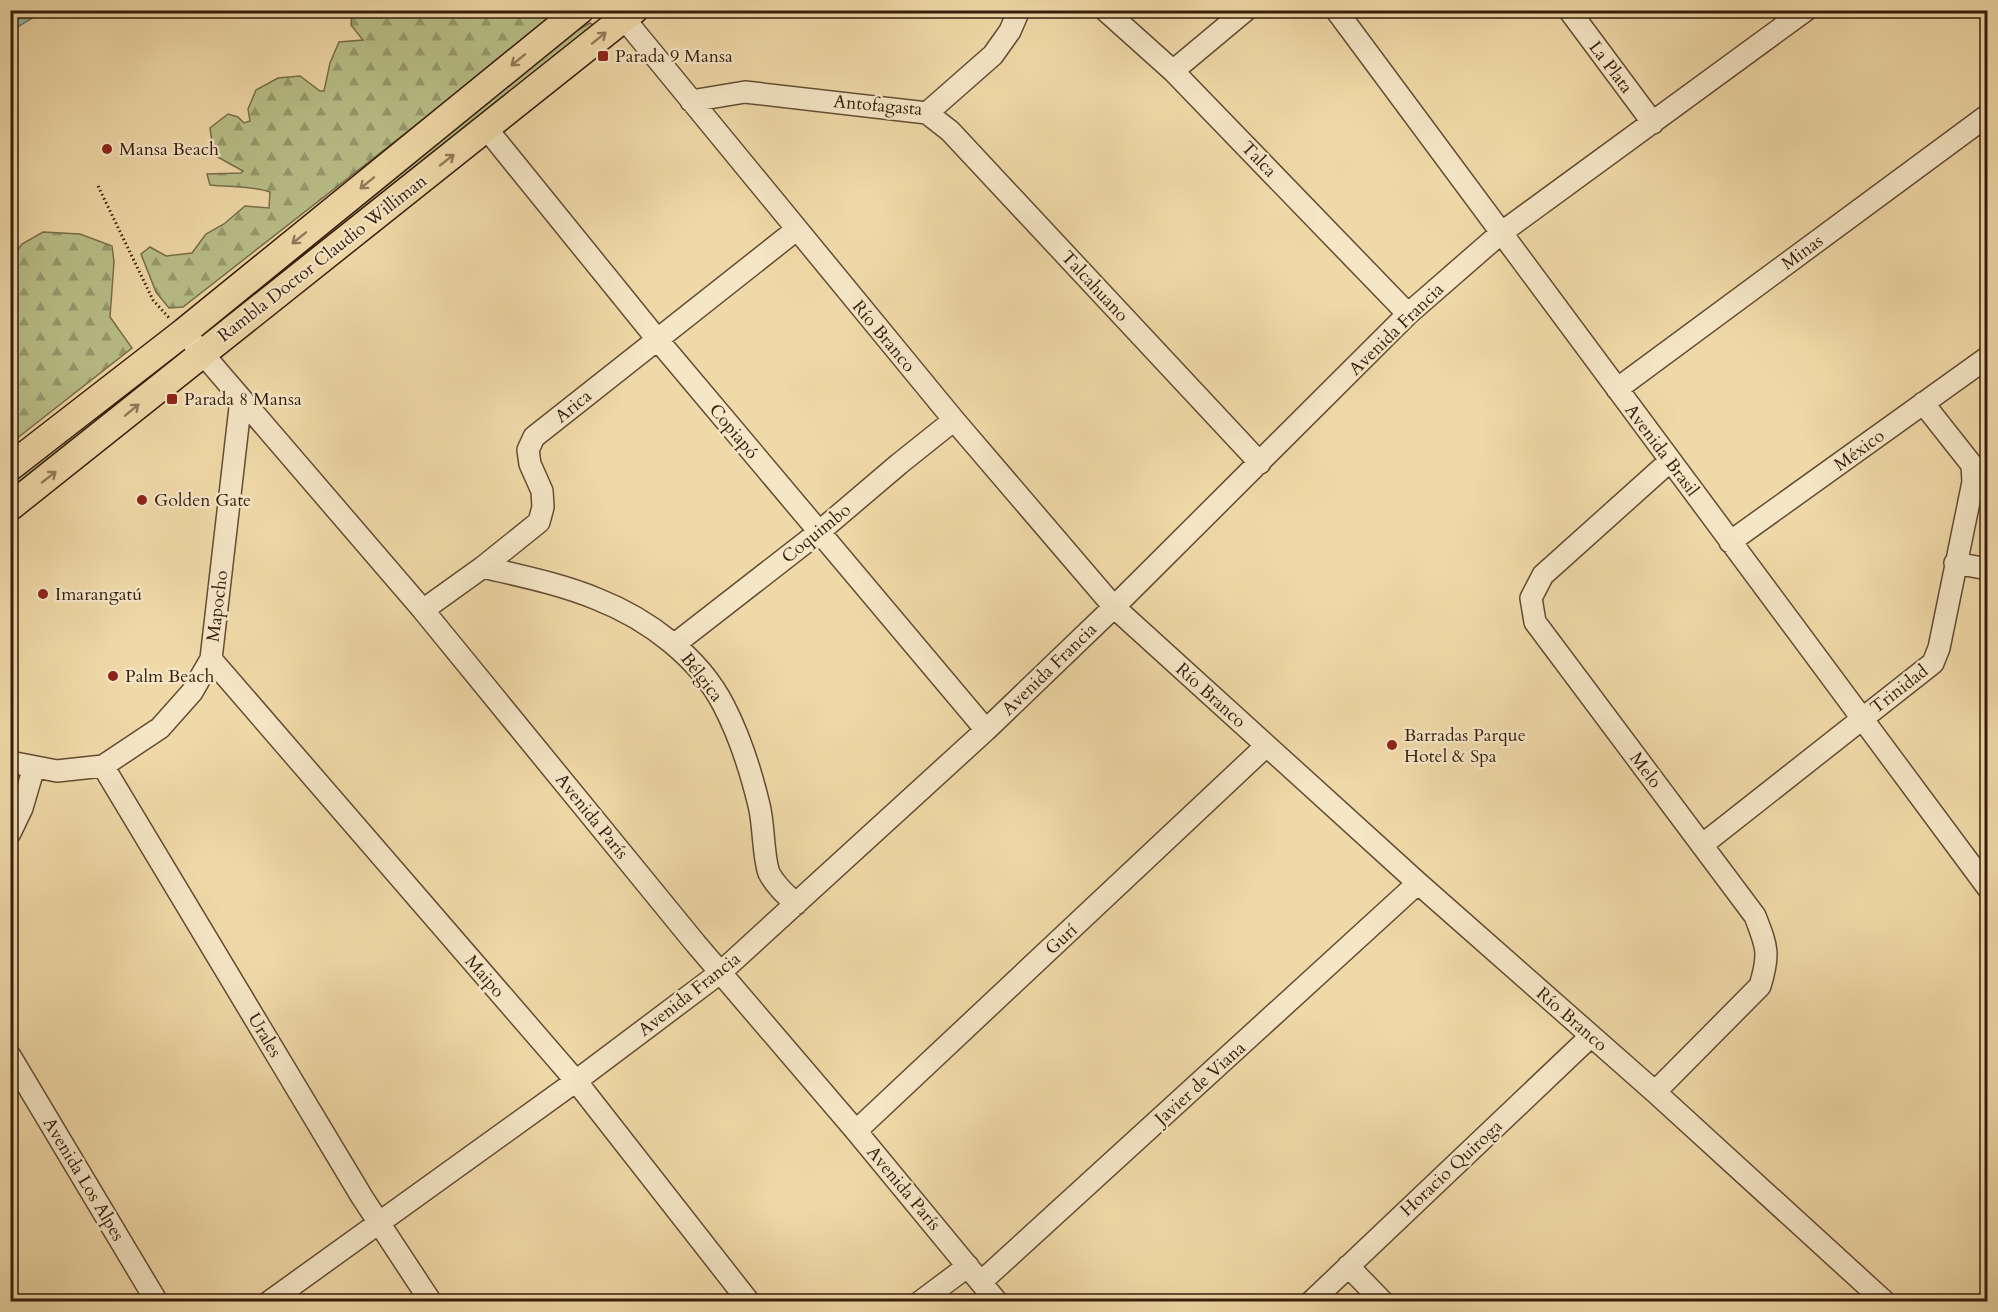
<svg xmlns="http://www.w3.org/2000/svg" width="1998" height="1312" viewBox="0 0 1998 1312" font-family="Cardo,serif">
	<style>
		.grass { fill: url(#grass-tufts); stroke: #786e4a; stroke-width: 1.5 }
		.forest { fill: url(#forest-firs); stroke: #786e4a; stroke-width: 1.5 }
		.water { fill: url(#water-rules); stroke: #727b6b; stroke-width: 1.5 }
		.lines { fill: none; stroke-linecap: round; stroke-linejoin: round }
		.minor-casing { stroke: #644c33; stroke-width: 24 }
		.major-casing { stroke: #361d0c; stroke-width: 30 }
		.path { stroke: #361d0c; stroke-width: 3; stroke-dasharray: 1.5 3; stroke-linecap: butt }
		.minor { stroke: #f5e6c6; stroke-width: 21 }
		.major { stroke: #f0d9a8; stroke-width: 27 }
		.oneway { stroke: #937b5a }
		.poi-dot { fill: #8f2418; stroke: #f5e6c6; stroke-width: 2 }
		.labels { text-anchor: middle; stroke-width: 4.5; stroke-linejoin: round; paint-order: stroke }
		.poi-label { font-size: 18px; fill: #361d0c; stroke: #f5e6c6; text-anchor: start }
		.street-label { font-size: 18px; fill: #361d0c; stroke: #f5e6c6 }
	</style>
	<defs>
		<pattern id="grass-tufts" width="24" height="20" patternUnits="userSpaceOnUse" patternTransform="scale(1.5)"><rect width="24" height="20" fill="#b9bf88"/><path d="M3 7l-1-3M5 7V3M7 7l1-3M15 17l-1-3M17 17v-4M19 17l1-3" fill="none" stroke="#979b6e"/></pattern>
		<pattern id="forest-firs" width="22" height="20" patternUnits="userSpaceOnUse" patternTransform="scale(1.5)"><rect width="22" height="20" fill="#b9bf88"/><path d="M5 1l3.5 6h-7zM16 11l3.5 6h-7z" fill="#979b6e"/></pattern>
		<pattern id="water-rules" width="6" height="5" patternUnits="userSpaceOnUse" patternTransform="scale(1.5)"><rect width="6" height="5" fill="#9abaab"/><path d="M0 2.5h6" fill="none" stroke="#859f92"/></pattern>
	</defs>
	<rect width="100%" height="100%" fill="#f0d9a8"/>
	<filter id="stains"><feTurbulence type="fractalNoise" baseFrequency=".00333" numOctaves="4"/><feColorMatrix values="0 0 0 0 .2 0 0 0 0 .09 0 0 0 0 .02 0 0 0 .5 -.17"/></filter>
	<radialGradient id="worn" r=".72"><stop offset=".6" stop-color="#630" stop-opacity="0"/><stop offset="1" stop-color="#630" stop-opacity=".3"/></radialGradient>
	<path class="grass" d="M590 23 595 26 206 336 204 335 205 331 471 113 576 31Z
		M173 358V361L11 493V477Z"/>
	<path class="forest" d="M367 10 562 11 183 307 169 308 156 292 141 254 150 247 166 256 192 253 206 234 224 224 245 206 269 208 270 192C255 186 228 187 210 185L207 174 241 173 243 171 214 155 210 128 228 114 238 117 244 123 250 121 248 109 256 90 278 78 300 76 320 91H324L330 63 339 42 363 40 351 25 352 13Z
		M43 232 80 234 112 246 114 262 110 317 132 348 11 443V256H13L22 244Z"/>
	<path class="water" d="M11 10H44V11L11 31Z"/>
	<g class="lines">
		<defs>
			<path id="minor" d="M617 10 954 420 1114 607 1418 883 1655 1092 1885 1302
				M1105 10 1173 71 1408 314
				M1336 10 1988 888
				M1569 10 1653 123
				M1173 71 1246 10
				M691 101 745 92 927 113 993 55 1010 31 1019 10
				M927 113 950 131 1260 463
				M486 128 657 339 986 730
				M184 332 423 610 696 944 856 1131 997 1302
				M1617 389 1988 115
				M1730 542 1988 357
				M1955 563 1988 569
				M483 567C521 576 561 584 597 599 648 619 699 657 724 706 740 737 751 772 759 805 764 824 763 857 769 873 775 885 786 895 796 904
				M423 610 483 567 539 522 543 507 542 491 530 464 528 450 534 437 796 230
				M675 644 819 532 899 464 954 420
				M211 659 576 1081 749 1302
				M10 762 57 771 103 766 160 728 192 692 211 659 241 399
				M103 766 362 1197 431 1302
				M10 833 22 808 34 767
				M1702 845 1933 663 1939 648 1973 482 1972 465 1923 403
				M10 1056 157 1302
				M1655 1092 1760 986C1770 953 1767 947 1755 916L1535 622 1531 598 1543 575 1670 461
				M856 1131 1266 746
				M1348 1266 1383 1302
				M981 1282 1418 883
				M269 1302 576 1081 721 972 986 730 1114 607 1408 314 1501 233 1806 10
				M920 1302 968 1266
				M1311 1302 1591 1036"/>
			<path id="major" d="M10 467 184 332 580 10
				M10 507 634 10"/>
		</defs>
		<use href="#minor" class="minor-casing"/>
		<use href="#major" class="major-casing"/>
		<path class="path" d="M98 186 153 300 170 319"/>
		<use href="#minor" class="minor"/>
		<use href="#major" class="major"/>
	</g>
	<defs><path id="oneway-shaft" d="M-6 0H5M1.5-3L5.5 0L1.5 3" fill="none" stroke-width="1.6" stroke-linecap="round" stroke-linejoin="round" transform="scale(1.5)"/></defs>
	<g class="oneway">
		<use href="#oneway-shaft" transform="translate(599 38) rotate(-39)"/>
		<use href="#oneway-shaft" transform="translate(518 60) rotate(141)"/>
		<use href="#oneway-shaft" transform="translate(447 160) rotate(-38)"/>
		<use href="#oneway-shaft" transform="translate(367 183) rotate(141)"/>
		<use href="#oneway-shaft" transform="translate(299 238) rotate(141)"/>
		<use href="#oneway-shaft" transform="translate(132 410) rotate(-39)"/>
		<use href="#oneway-shaft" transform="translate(49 477) rotate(-38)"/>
	</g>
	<g class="poi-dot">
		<rect x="597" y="50" width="12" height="12" rx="3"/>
		<circle cx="107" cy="149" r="6"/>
		<rect x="166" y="393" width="12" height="12" rx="3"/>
		<circle cx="142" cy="500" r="6"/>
		<circle cx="43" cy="594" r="6"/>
		<circle cx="113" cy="676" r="6"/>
		<circle cx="1392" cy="745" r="6"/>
	</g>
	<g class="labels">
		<g class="poi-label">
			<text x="615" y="62">Parada 9 Mansa</text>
			<text x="119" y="155">Mansa Beach</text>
			<text x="184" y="405">Parada 8 Mansa</text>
			<text x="154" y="506">Golden Gate</text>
			<text x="55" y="600">Imarangatú</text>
			<text x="125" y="682">Palm Beach</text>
			<text x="1404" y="741">Barradas Parque<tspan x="1404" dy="21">Hotel &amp; Spa</tspan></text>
		</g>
		<g class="street-label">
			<text transform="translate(1611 67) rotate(53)" y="6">La Plata</text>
			<text transform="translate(878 105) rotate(5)" y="6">Antofagasta</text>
			<text transform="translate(1259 159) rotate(46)" y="6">Talca</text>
			<text transform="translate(1802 252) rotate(-36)" y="6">Minas</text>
			<text transform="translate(322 258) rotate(-38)" y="6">Rambla Doctor Claudio Williman</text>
			<text transform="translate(1095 286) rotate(47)" y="6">Talcahuano</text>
			<text transform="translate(1396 329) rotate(-44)" y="6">Avenida Francia</text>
			<text transform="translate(884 336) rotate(50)" y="6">Río Branco</text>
			<text transform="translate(573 406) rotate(-39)" y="6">Arica</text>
			<text transform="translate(734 431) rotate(50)" y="6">Copiapó</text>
			<text transform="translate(1662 450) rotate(53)" y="6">Avenida Brasil</text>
			<text transform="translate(1859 450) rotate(-36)" y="6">México</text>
			<text transform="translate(816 533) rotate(-39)" y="6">Coquimbo</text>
			<text transform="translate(217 606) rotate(-83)" y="6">Mapocho</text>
			<text transform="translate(1049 669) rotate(-44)" y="6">Avenida Francia</text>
			<text transform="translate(702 677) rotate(52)" y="6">Bélgica</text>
			<text transform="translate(1899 689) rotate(-38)" y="6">Trinidad</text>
			<text transform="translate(1211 695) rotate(42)" y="6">Río Branco</text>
			<text transform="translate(1646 770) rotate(53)" y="6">Melo</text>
			<text transform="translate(592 816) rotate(51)" y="6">Avenida París</text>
			<text transform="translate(1061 939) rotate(-43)" y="6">Gurí</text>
			<text transform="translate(485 976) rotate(49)" y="6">Maipo</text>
			<text transform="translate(689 994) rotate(-38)" y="6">Avenida Francia</text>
			<text transform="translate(1572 1019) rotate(41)" y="6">Río Branco</text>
			<text transform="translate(265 1035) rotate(59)" y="6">Urales</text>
			<text transform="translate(1200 1083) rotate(-42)" y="6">Javier de Viana</text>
			<text transform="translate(1451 1168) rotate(-43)" y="6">Horacio Quiroga</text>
			<text transform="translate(84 1179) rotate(59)" y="6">Avenida Los Alpes</text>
			<text transform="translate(904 1188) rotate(50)" y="6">Avenida París</text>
		</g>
	</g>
	<rect width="1998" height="1312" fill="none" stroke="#f0d9a8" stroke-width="36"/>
	<rect x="12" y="12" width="1974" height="1288" fill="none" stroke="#361d0c" stroke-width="3"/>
	<rect x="18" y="18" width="1962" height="1276" fill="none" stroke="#361d0c" stroke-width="1.5"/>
	<rect width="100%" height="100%" filter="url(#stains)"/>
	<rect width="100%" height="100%" fill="url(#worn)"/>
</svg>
